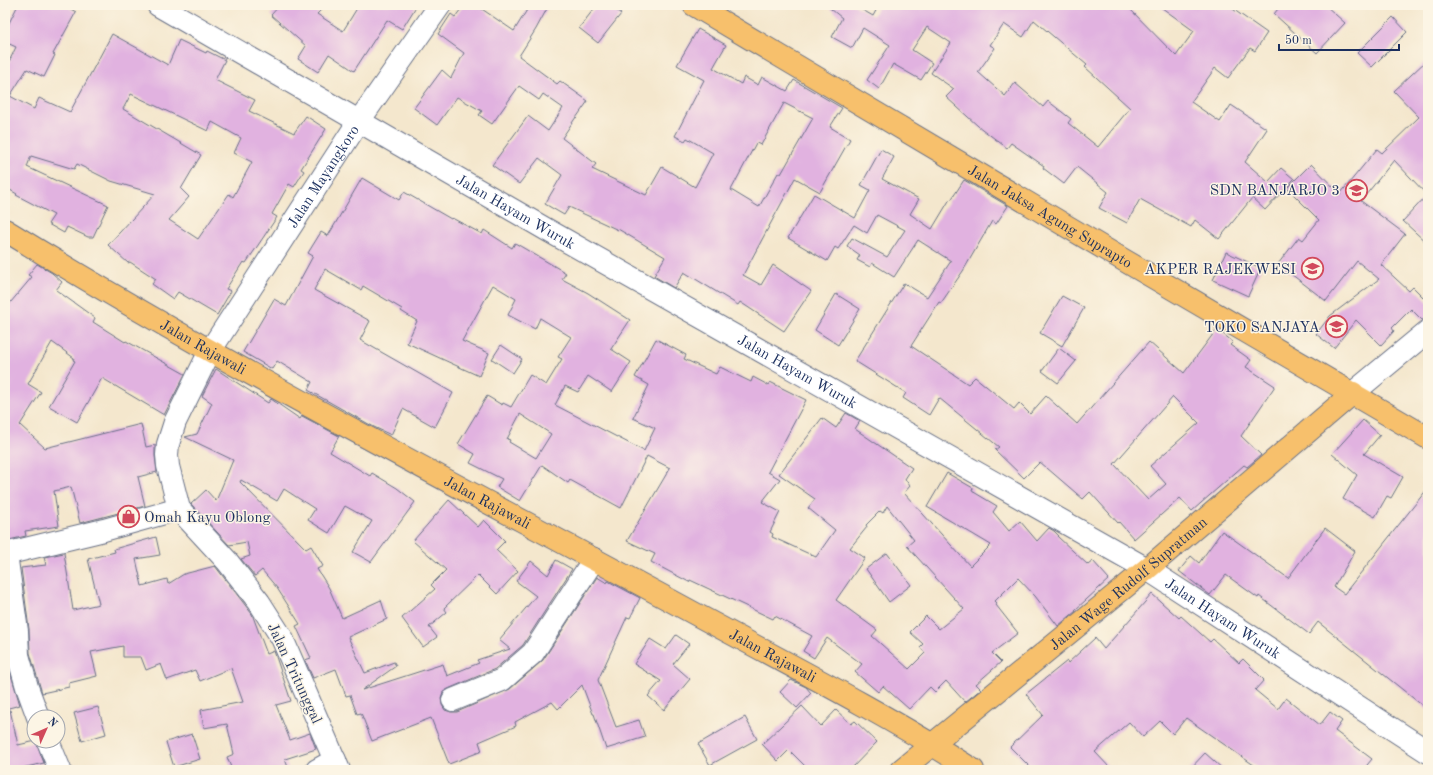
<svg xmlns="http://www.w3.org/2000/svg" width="1433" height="775" viewBox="0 0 1433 775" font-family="'Old Standard TT',serif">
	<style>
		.building { fill: #e1b2e0; fill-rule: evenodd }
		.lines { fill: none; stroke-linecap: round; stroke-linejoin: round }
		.minor-casing { stroke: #676f85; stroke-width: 24 }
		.major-casing { stroke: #676f85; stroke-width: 24 }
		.minor { stroke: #fff; stroke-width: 22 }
		.major { stroke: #f7c06c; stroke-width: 22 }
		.labels { text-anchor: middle; stroke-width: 3; stroke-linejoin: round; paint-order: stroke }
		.street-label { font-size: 15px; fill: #1b2f5e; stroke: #fcf5e5 }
		.poi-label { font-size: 15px; fill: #1b2f5e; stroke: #fcf5e5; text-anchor: end }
	</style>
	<rect width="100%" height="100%" fill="#fcf5e5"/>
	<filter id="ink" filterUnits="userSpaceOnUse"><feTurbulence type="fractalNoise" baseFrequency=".025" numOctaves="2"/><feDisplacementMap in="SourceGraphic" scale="8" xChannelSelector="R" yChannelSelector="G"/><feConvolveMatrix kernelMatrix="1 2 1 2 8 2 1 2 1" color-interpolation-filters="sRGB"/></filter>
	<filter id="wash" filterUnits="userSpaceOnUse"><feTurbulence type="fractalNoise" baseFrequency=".012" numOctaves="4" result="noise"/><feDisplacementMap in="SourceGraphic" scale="16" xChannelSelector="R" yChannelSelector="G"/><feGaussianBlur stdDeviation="0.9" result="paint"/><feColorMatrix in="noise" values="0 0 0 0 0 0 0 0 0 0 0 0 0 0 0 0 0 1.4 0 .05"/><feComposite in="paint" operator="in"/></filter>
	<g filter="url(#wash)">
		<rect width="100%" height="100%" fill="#f4e7cd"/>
		<g id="blocks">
			<path class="building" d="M18 5H64L76 12 53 54 55 55 44 77 27 69 10 96 34 109 39 98 70 112 112 34 168 65 179 40 206 53 207 51 225 60 215 80 255 100 249 111 294 133 306 116 326 129 301 169 304 171 294 187 289 184 272 214 277 217 246 263 243 262 226 289 231 291 217 315 178 292 173 299 152 284 156 279 130 262 128 263 108 245 155 194 111 181 77 164 74 169 31 156 27 167 108 205 93 237H88L67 227 64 233 48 224 54 215 16 195 17 194 5 187V70L16 47 5 42V31ZM131 94 208 131 212 122 241 138 234 153 252 162 233 197 229 194 198 239 169 220 189 197 181 189 201 155 123 109Z
				M280 5H326L317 14 343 31 359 5H417L402 29 387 20 354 71 329 54 318 72 298 59 306 46 271 15Z
				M464 5H476L514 31 530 5H549L536 29 519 56 557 84 560 81 588 101 576 118V117L562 138 596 164 592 169 646 195 662 167 695 187 713 153 687 138 685 141 675 136 704 80 677 65 698 29 726 45 713 68 741 84 744 77 758 85 762 77 787 91 794 80 842 108 830 127 850 139 820 192 795 178 743 275 761 285 773 265 811 291 784 331 740 302 738 305 684 272 674 288 654 276 665 257 618 229V230L569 207 564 215 545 204 562 175 539 158 519 184 492 165 528 116 548 131 563 108 543 94 539 100 519 86 492 124 479 115 482 111 457 97 437 125 414 108 442 70 451 78 464 53 438 34 451 14 455 17ZM784 103 813 118 781 174 778 173 759 207 731 190 756 143 761 145Z
				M597 5H610L621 14 598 43 579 28Z
				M826 5H854L873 16 879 5H1126L1176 56 1194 31 1158 5H1227L1267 33 1255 51 1250 48 1228 78 1215 68 1191 102 1220 122 1231 105 1267 129 1245 162 1268 182 1281 168 1294 179 1265 210 1252 198 1219 239 1195 220 1191 227 1140 199 1127 223 1099 208 1108 192 1077 167 1064 184 1043 168 1044 166 1011 143 1007 148 978 126 946 97 954 89 931 73 951 43 927 27 912 50 932 63 921 80 893 64 879 89 867 80 890 45 863 28 852 48 832 37 842 18ZM1034 20 1087 65 1085 67 1130 108 1098 147 1068 123 1071 119 1048 101 1043 107 1015 83 1005 96 978 72 995 48 990 45 1004 24 1023 37Z
				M1281 5H1325L1345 23 1317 53 1274 14Z
				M1393 17 1407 32 1372 67 1357 53Z
				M1428 59V244L1403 221 1427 195 1394 160 1361 201 1405 234 1381 265 1409 291 1413 287 1428 302V319L1422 320 1411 309 1392 328 1394 331 1381 345 1356 320 1334 348 1316 334 1330 316 1379 279 1357 261 1326 301 1278 264 1299 237 1303 240 1319 220 1287 188 1311 164 1340 194 1377 149 1382 153 1419 117 1394 91Z
				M881 149 894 157 882 179 919 199 910 214 932 229 950 199 951 200 964 180 1008 206 996 224 992 221 963 271 941 303 939 302 911 346 968 384 975 377 1014 409 1019 403 1030 414 1046 396 1077 424 1149 342 1184 373 1217 329 1233 342 1230 345 1251 360 1246 367 1275 386 1241 436 1261 455 1247 467 1244 465 1192 511 1180 498 1134 539 1119 522 1118 523 1090 492 1083 499 1040 462 1024 478 995 450 999 447 939 398 929 415 903 398 906 393 855 361 904 283 927 297 951 261 918 240 894 277 872 263 870 267 857 260 860 255 847 246 852 238 887 257 905 230 877 215 867 233 854 225 838 249 835 247 827 261 788 238 814 194 855 218 870 190 861 185ZM1173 397 1199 423 1150 466 1166 484 1148 500 1114 464Z
				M362 178 399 200 404 192 451 219 452 218 482 234 484 230 512 248 515 243 566 273 562 279 588 293 630 320 611 349 631 362 612 392 588 376 578 392 565 386 555 405 644 451 655 428 633 418 649 385 635 377 656 339 686 355 684 359 716 374 720 367 751 382 753 377 768 385 770 382 806 400 768 472 780 479 762 502 780 512 770 532 773 534 772 537 816 557 835 530 808 508 815 499 779 474 822 418 836 428 846 413 860 421 855 429 912 468 905 479 910 486 904 493 970 566 991 545 927 507 947 473 973 488 972 491 997 506 993 512 1009 531 1020 521 1037 541 1049 528 1054 531 1059 536 1058 537 1088 565 1093 561 1109 579 1075 610 1076 611 1058 626 1035 596 1018 578 995 601 997 603 996 605 1018 633 992 653 1001 662 976 684 981 689 965 702 946 681 935 692 930 687 909 709 883 686 878 692 855 672 862 664 827 638 814 658 803 651 812 636 775 616 773 619 690 580 689 582 651 562 655 554 627 541 670 468 647 456 621 508 570 480 568 483 542 465 520 501 497 487 502 479 470 463 475 454 458 444 487 396 502 405 503 403 511 407 530 375 546 385 562 359 558 357 571 337 540 318 535 329 508 315 516 299 493 285 462 341 489 353 479 376 407 343 417 321 401 311 402 309 363 286 361 290 325 269 314 290 370 321 360 340 453 393 435 427 403 409 391 435 374 427 308 390 312 382 277 361 272 369 243 352 274 299 286 306 313 256 308 253 321 232 328 236ZM520 414 551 434 536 458 509 442 510 440 507 439ZM887 506 914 540 907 546 964 609 939 629 926 616 910 632 923 644 920 647 925 653 909 669 872 636 877 630 836 600 865 558 850 548 867 527 866 525 880 511 883 513Z
				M1226 252 1261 268 1248 296 1213 280Z
				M37 264 52 273 62 282 56 290 95 318 93 322 125 342 126 341 185 374 164 415 102 378 77 422 49 406 75 361 73 360 74 358 52 342 28 384 41 392 20 425 45 448 141 424 146 447 155 445V456L157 472 138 477 145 506 80 523 71 487 54 491 59 526 25 531 26 536 5 541V309L32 277 28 275Z
				M836 294 860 309 838 345 815 330Z
				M1062 296 1084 308 1062 346 1040 333Z
				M501 345 522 359 513 373 492 359Z
				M1059 348 1076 361 1058 383 1042 371Z
				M216 369 268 403 271 399 300 419 302 416 339 436 330 452 370 476 372 473 397 488 415 502 371 562 353 552 372 521 345 506 329 533 308 520 315 509 284 489 277 501 241 480 240 482 306 549 311 546 323 566 317 569 329 588 342 618 381 600 387 619 348 637 365 673 394 662 396 666 362 690 443 664 447 676 479 663 477 660 510 649 499 640 536 596 516 581 531 561 548 575 556 560 572 569 523 645 495 669 448 689 443 692 441 698 442 705 445 710 451 712H457L510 689 543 660 597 577 607 583 608 581 640 598 630 618 627 617 598 680 616 727 639 720 645 737 606 749 594 714H593L582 685 558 709 552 702 515 722 516 726 479 742 482 751 449 764 431 718 372 741 361 713 357 714 350 695 346 696 336 669 313 678 305 660 311 658 296 626 300 624 277 588 262 570 255 576 241 559 250 556 247 542 229 545 191 504 206 490 216 501 233 460 185 437 197 434 212 403 202 396Z
				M1363 420 1380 435 1364 454 1403 477 1391 498 1387 496 1375 517 1343 499 1357 475 1332 454Z
				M1428 488V710L1318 622 1309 634 1259 596 1258 598 1226 575 1210 595 1179 571 1191 556 1199 563 1222 531 1288 578 1325 528 1355 551 1334 587 1344 594Z
				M449 500 478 527 484 520 505 541 496 550 518 571 497 594 478 575 444 608 447 612 429 627 437 637 423 647 402 618 435 589 431 585 446 570 413 541Z
				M156 537 160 555 136 559 142 586 167 579 168 584 184 574 215 566 252 614 267 654 274 651 291 701 276 705 290 740 310 733 316 749 285 759 289 770H232L227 757 234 754 227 724 204 728 201 710 243 702 231 668 200 681 195 670 167 680 161 664 146 670 141 657H123V646L91 652 97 676 69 683V687L42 693 30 653 29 629 21 568 46 565 44 557 64 553 73 610 99 604 88 559 115 552 114 549Z
				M887 553 911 585 889 602 866 569Z
				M1152 594 1179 618 1181 616 1210 642 1213 639 1239 663 1243 659 1264 680 1255 690 1278 709 1286 698 1320 725 1330 712 1342 721 1335 731 1372 759 1363 770H1261L1186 718 1173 734 1160 721 1143 737 1129 722 1095 752 1112 770H1033L1010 747 1043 715 1026 694 1067 661 1068 663 1095 638 1104 649Z
				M676 635 689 644 673 664 690 679 664 710 648 696 661 681 634 664 650 639 666 649Z
				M5 650 6 658 20 705 5 709Z
				M791 680 806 687 811 693 797 708 780 692Z
				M802 706 821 726 836 710 851 724 855 721 877 742 850 770H809L789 750 778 761 762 744Z
				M98 707 106 734 82 741 74 713Z
				M10 710 18 745 36 741 44 763 13 770H7L5 763V711Z
				M745 717 757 739 710 765 698 744Z
				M192 734 200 759 174 767 166 742Z
				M1205 753 1224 770H1189Z"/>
		</g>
	</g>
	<g filter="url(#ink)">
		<use href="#blocks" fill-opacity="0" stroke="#676f85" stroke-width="1"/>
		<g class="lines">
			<defs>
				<g id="minor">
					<path id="s1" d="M158 5 549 231 1147 569 1428 752"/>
					<path d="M1353 393 1428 331"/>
					<path d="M5 554 104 530 179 509"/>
					<path d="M6 554 17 631 18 655 27 687 38 717"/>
					<path d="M453 700 502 680 533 653 594 559"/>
					<path d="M48 741 60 770"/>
					<path d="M317 770 335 760"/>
					<path id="s2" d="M339 770 282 638 259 602 227 561 179 509 168 466 167 455 168 444 175 422 210 351 359 121 440 5"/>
				</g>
				<g id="major">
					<path id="s3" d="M694 5 1122 259 1428 438"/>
					<path id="s4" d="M5 230C223 365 452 482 677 604 776 658 877 709 973 770"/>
					<path id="s5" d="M901 770 1147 569 1353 393"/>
				</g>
			</defs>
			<use href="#minor" class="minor-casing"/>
			<use href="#major" class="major-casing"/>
			<use href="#minor" class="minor"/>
			<use href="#major" class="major"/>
		</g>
	</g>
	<defs>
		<symbol id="school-ring" viewBox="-11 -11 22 22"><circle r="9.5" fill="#fcf5e5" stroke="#d1495b" stroke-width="1.5"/><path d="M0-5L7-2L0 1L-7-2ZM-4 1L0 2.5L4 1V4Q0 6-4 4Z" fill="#d1495b"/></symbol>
		<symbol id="university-ring" viewBox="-11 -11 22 22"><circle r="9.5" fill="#fcf5e5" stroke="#d1495b" stroke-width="1.5"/><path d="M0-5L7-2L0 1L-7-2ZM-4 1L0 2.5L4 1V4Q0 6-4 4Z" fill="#d1495b"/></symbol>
		<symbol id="shop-ring" viewBox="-11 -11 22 22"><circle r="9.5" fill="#fcf5e5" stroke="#d1495b" stroke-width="1.5"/><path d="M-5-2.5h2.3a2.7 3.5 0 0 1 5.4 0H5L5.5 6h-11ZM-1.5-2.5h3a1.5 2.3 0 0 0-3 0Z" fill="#d1495b"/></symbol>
	</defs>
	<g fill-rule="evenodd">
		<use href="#school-ring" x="1344" y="178" width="25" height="25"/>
		<use href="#university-ring" x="1300" y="256" width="25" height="25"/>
		<use href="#school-ring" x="1324" y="314" width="25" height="25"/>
		<use href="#shop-ring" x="116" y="504" width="25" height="25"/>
	</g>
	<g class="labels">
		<g class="street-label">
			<text dy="5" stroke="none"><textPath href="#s2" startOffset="686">Jalan Mayangkoro</textPath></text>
			<text dy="5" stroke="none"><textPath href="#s1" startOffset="413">Jalan Hayam Wuruk</textPath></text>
			<text dy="5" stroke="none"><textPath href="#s3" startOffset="414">Jalan Jaksa Agung Suprapto</textPath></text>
			<text dy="5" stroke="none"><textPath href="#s4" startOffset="230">Jalan Rajawali</textPath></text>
			<text dy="5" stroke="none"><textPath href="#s1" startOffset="737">Jalan Hayam Wuruk</textPath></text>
			<text dy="5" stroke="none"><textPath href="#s4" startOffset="554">Jalan Rajawali</textPath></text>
			<text dy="5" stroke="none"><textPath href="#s5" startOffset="294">Jalan Wage Rudolf Supratman</textPath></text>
			<text dy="5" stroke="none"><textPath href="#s1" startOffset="1229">Jalan Hayam Wuruk</textPath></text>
			<text dy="5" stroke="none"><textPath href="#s4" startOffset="878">Jalan Rajawali</textPath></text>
			<text transform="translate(295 673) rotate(65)" y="5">Jalan Tritunggal</text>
		</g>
		<g class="poi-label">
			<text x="1340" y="195">SDN BANJARJO 3</text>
			<text x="1296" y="274">AKPER RAJEKWESI</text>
			<text x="1320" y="332">TOKO SANJAYA</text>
			<text x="144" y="522" text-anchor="start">Omah Kayu Oblong</text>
		</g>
	</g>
	<rect width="1433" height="775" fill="none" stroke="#fcf5e5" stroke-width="20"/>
	<g transform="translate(46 729) rotate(45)"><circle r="19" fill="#fcf5e5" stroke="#a2a6af"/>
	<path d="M0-3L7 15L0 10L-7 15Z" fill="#d1495b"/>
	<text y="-6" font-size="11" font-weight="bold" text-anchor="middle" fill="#1b2f5e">N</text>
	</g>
	<path d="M1279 44v6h120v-6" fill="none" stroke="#1b2f5e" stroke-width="2"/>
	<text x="1285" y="44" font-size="12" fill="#1b2f5e" stroke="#fcf5e5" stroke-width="3" paint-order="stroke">50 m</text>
</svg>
